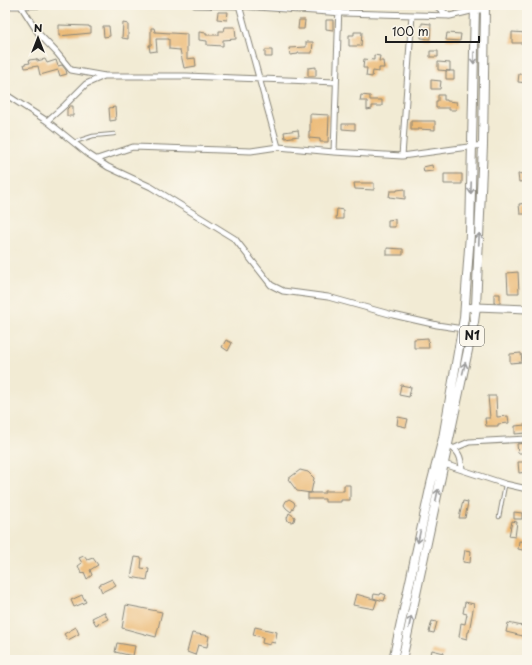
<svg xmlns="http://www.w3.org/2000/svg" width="532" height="665" viewBox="0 0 532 665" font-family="'Playpen Sans',sans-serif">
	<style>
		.building { fill: #ecba76 }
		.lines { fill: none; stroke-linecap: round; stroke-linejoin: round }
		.lane-casing { stroke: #878478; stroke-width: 4.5 }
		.street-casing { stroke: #878478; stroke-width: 7 }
		.secondary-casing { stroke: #878478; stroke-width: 9 }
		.primary-casing { stroke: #878478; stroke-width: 10 }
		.lane { stroke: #fff; stroke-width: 2.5 }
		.street { stroke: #fff; stroke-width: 5 }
		.secondary { stroke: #fff; stroke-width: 7 }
		.primary { stroke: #fff; stroke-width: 8 }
		.oneway { stroke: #999 }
		.labels { text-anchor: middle; stroke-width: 4; stroke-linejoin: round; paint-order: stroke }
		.shield { fill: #fbf7ec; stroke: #5f5e5a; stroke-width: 1 }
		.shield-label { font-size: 12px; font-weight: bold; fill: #1c1c1c }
	</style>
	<rect width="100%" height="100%" fill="#fbf7ec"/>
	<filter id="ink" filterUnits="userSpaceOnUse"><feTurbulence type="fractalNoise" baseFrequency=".025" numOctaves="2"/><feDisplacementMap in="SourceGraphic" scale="8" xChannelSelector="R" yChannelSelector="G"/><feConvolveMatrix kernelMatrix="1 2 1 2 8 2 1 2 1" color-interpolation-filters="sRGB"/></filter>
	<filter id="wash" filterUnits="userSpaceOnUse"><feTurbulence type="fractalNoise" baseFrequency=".012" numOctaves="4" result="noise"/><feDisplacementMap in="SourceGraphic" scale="16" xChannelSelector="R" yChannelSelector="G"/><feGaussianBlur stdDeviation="0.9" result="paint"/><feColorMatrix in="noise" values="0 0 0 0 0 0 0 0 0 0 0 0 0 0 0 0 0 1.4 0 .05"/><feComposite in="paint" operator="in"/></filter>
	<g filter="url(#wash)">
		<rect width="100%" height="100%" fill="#f2ebd4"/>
		<g id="blocks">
			<path class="building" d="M218 12H228L227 20 217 19Z
				M299 20H305L304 29H298Z
				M326 20H333V30L326 29Z
				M123 23 128 24V39L122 38Z
				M422 23 431 24 430 39 421 38Z
				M59 25 89 26V27H91V33L59 36Z
				M103 26H109L110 36 104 37Z
				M225 27H235L236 39 223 40V46L207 45V41L199 40V32L206 33V35H219V31H224Z
				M151 28H154L155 32 187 34V59L195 58 196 66 184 68 180 50 169 49V39H156L157 51 150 52 149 45H151Z
				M354 32H362L361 46H349V35H354Z
				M512 32 527 33V43H512Z
				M447 33 461 34 460 41 446 40Z
				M306 42H313L312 53H298V54L290 55 289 48 306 47Z
				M265 50H272V57H265Z
				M430 51H438V57H430Z
				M374 55 380 56 379 61H383L384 68H379V72L373 71 372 77 366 76 367 68H363L364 59 374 60Z
				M37 59V61L45 59 47 63 56 60 58 66 62 65 66 70 67 74 60 76 58 70 40 75 38 66 25 68 24 64 30 63 29 60Z
				M438 62 450 63V71L438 70Z
				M316 67V76H308V68Z
				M446 71H454V79H446Z
				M519 74H527V83L518 82Z
				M431 80 441 81 440 89H431Z
				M361 95 370 96V100H382V106H372V109L367 110V101H360Z
				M438 95H444V100H447V101L457 102 456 110H449V108H436V101H438Z
				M70 106H73V116H67V109Z
				M115 107 116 120 110 121 109 108Z
				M310 114 329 115 328 142H320V139L309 138V131H310Z
				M411 121H435V130L418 129V130H411Z
				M342 124H355V130L342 129Z
				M298 130 299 136 285 138 284 132Z
				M432 165 433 171 424 172 423 167Z
				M527 173V181L519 182 518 174Z
				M444 174H462V184H444Z
				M354 183H374V190L355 189Z
				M405 189V199L389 197 390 191H397V190Z
				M527 203V214H520L519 204Z
				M337 209 343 210V219H336Z
				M395 219V227H388V220Z
				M387 248 403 249V255H387Z
				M518 272 519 293H508L507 273Z
				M494 294H500V303H494Z
				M428 338 429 348H414V339Z
				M226 340 232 343 228 351 222 347Z
				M521 353 522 362 510 363V354Z
				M401 385 411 387 409 397 399 395Z
				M488 396H496L497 417 508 416 509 423 498 424V426H486L485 418H490Z
				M398 417 408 419 406 427 397 425Z
				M525 425 526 433 515 434V426Z
				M525 443V453H518L517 444Z
				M518 462H526L527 472 519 473Z
				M300 470 308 472 314 478 311 493 297 491 288 479Z
				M344 485H350V500H341V502H325V499H308V493H325V491H344Z
				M289 499 294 502 295 505 291 512 286 508 284 505 286 501Z
				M463 501 468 502 465 518H459Z
				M514 512 522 513V519H514Z
				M289 513 295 517 294 521 291 522 288 521 287 518Z
				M512 521 517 522 515 537 509 536Z
				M519 541 527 542V551L518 549Z
				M465 550 471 551 470 563 463 562Z
				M84 556 87 560 93 558 98 565 90 570 92 575 87 579 84 572 82 574 78 566 82 563 79 558Z
				M135 557 142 558 141 568 149 569 147 580 131 577Z
				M112 579 116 585 102 592 99 585Z
				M381 593 386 595 384 601 373 598 374 594 380 595Z
				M356 594 377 600 374 609 353 605Z
				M82 595 86 602 74 607 71 600Z
				M465 602 474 604 469 632H468L467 639 459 637 461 623 465 624 467 614 463 613Z
				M126 605 162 612 156 637 122 628Z
				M104 612 108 619 96 625 92 618Z
				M432 621 437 622 434 633 429 632Z
				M508 623 527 627V637L506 632Z
				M76 627 79 634 68 640 64 634Z
				M255 627 277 632 275 643 270 642V645L262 643 263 637 253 635Z
				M192 633 209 636 207 647 198 645 195 655 187 652Z
				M117 643 135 646 133 656 115 652Z
				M432 650 444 653 443 657 431 654Z"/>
		</g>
	</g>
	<g filter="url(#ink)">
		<use href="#blocks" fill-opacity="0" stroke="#878478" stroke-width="1"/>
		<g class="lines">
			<defs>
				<path id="lane" d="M74 142 93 136 114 134
					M499 517 505 485"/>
				<path id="street" d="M195 5 240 6 343 13 450 16 475 10H485
					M239 5 278 147
					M435 5 449 16
					M5 6 70 5
					M21 6 39 34 57 53 71 70 105 76H186L336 82
					M5 94 47 121 88 154 108 167 151 187 235 239 271 285 283 291 328 297 393 315 437 325 463 329
					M47 121 65 105 86 84 104 76
					M334 152 339 5
					M402 156 412 15
					M97 159 133 147 251 151 278 147 334 152 402 156 483 145
					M447 445C459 450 461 457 462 469
					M455 448 469 442 527 439
					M444 464 505 484 527 489"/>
				<path id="secondary" d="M465 308 476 307 527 309"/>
				<path id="primary" d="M393 660 431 484 443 438 464 318 470 234 475 5
					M402 660 474 322 476 307 483 145 485 5"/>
			</defs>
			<use href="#lane" class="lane-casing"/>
			<use href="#street" class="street-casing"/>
			<use href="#secondary" class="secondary-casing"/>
			<use href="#primary" class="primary-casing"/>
			<use href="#lane" class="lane"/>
			<use href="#street" class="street"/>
			<use href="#secondary" class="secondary"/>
			<use href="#primary" class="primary"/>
		</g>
		<defs><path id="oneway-shaft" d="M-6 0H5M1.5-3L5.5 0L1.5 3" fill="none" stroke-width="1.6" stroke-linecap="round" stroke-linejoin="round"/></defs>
		<g class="oneway">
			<use href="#oneway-shaft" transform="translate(474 58) rotate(91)"/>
			<use href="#oneway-shaft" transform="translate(471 188) rotate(92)"/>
			<use href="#oneway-shaft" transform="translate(479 239) rotate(-87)"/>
			<use href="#oneway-shaft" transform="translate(464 368) rotate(-76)"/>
			<use href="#oneway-shaft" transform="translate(437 495) rotate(-78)"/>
			<use href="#oneway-shaft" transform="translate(419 537) rotate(102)"/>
			<use href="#oneway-shaft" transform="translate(410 622) rotate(-78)"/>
		</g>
	</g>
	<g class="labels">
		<rect class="shield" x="460" y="326" width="24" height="20" rx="3"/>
		<g class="shield-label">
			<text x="472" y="340">N1</text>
		</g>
	</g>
	<rect width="532" height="665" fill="none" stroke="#fbf7ec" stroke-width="20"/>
	<g transform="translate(38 38)" stroke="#fbf7ec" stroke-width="3" paint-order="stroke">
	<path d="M0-3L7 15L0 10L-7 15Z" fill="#1c1c1c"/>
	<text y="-6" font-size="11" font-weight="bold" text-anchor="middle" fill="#1c1c1c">N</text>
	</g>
	<path d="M386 36v6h93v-6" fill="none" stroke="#1c1c1c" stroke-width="2"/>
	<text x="392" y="36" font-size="12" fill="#1c1c1c" stroke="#fbf7ec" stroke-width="3" paint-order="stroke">100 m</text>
</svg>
